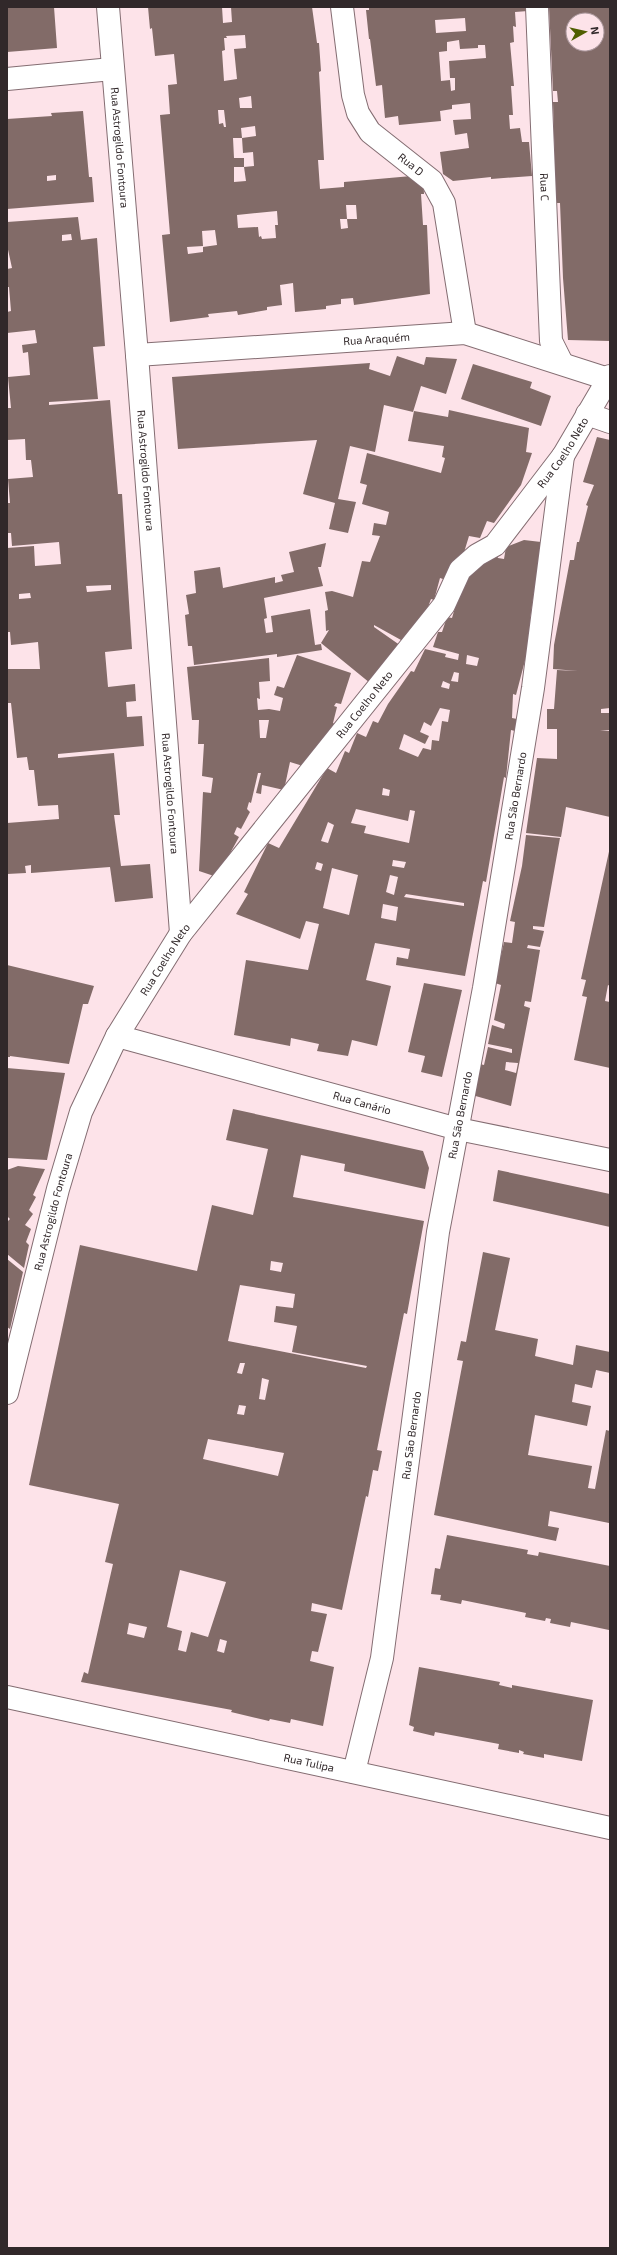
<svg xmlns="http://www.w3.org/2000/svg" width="617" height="2255" viewBox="0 0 617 2255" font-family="'Exo 2',sans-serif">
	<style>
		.building { fill: #826b68; fill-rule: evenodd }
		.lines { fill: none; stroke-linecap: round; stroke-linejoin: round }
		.minor-casing { stroke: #846d72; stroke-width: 24 }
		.tertiary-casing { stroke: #846d72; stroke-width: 24 }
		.minor { stroke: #fff; stroke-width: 22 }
		.tertiary { stroke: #fff; stroke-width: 22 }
		.labels { text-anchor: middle; stroke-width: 4; stroke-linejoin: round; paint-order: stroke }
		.street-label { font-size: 11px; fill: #31282a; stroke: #fde3e9 }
	</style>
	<rect width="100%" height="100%" fill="#fde3e9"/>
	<path class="building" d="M7 7H54L57 48 7 52Z
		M148 7H222L223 23 232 22 231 7H312L317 43H319L321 71 319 72 324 160H318L320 189 344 187V182L423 175 424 194H421L423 225H427L430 294 354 305 353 298 341 299V304L326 306V309L295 312 293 283 280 285 282 305 267 307V310L238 315 237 311 208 314 209 317 170 322 162 235 170 234 160 115 170 114 168 85 177 84 174 54 155 56 152 28 150 29ZM245 35 246 48 234 49 237 79 224 81 222 51 225 50 224 38H227L226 36ZM251 96 252 108H240L239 98ZM218 110H224L226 127H224L223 123 219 124ZM255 126 256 136 242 138 243 153 253 152 254 166 244 167 246 181 234 182V167H244V158H234L233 138H242L241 128ZM346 205H356L357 219H347L348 228 341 229 340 219H347ZM277 211 278 225H275L276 238 262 239 261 236 259 237 258 227 238 228 237 215ZM215 230 217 245 203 247V252L188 254 187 247 203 246 202 231Z
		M369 7H528V11L515 12 516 27 513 26 514 42 510 43 514 86H511L513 115H509L510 129 520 128 522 142H529L532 176 491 179V177L453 181 443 174 440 152 469 148 467 133 455 135 453 120 471 119 470 103 452 105V109L440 111 441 121 399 125 398 116 385 118 382 85 376 86 370 39H369L366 10H369ZM465 18 466 31 436 33 435 20ZM459 40 460 49 478 48V45H485L486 58 449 61 450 78H455V90L451 91 450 80 441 81 439 52 447 51V42Z
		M549 7H610V341L568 340 563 278 560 203H556L553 102H558L557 91H553ZM573 20H597V44H573Z
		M83 111 89 177H92L94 202 7 209V119L52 116 51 113ZM56 175V180L47 181V176Z
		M78 217 81 240 97 238 105 346 93 347 98 399 49 402V405L110 400 118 494H122L132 649 105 652 108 687 135 684 136 701 126 702 127 717 142 716 144 746 58 754V758L114 753 120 815H114L121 866 150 864 153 898 115 902 110 867 31 873V865L25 866 26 873 7 874V823L59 819 58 805 38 806 34 770H29L27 757 17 758 11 703H7V669H40L38 642 11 645 10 632H7V548L34 546 35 566 61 564 59 542 12 546 11 533H8V503H10L8 479 33 477 31 460H26L25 439 7 440V408H11L8 377 30 375 28 352 23 353 22 345 37 343 35 330 7 333V312L11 311 9 287H7V269L12 268 7 245V222ZM71 234 72 240 62 241V235ZM111 585V590L87 592 86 586ZM30 593 31 598 19 599V594Z
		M397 356 424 365 426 357 457 359 446 394 421 386 413 412 384 405 375 452 350 446 338 499 356 502 348 533 329 529 335 503 303 494 317 440 178 449 172 377 370 363 369 369 390 376Z
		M473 364 532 382 530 388 551 396 541 426 461 399Z
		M449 410 529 428 526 452 532 453 521 485 494 523 487 521 480 538 469 536 462 559 456 558 449 581 440 578 434 600 431 599 424 618 410 645 374 625V627L404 648 370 683 321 643 329 630 326 631 325 611 328 610 325 592 332 591 353 597 362 561 370 562 380 536 372 535 374 523 386 525 389 512 362 504 367 485 360 483 367 453 441 473 445 458 442 457 444 446 408 441 414 411 448 417Z
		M597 437 610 440V708L601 709V713H610V730L600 731H610V817L566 807 561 837 526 833 537 758 557 759V729H547V709H554L557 670 578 671 553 669 554 645 570 560H574L577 542H579L588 506 586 505 594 485 583 482Z
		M524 540 541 542 530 620 535 622 516 695 513 694 512 718 517 719 515 731 511 730 506 778 504 777 486 882 483 881 465 976 396 965 397 957 408 959 410 949 375 943 366 980 391 986 377 1046 352 1040 348 1056 317 1051 319 1044 291 1038 290 1046 234 1035 246 960 308 970 319 924 306 921 300 939 236 914 248 894 244 892 268 843 279 848 327 768 336 773 345 751 349 753 357 733 366 737 373 721 378 723 388 704 411 671 414 672 425 649 446 654 445 657 458 660 459 654 433 647 438 632H442L447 617 452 618 465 574 496 554 498 558 504 559 506 547ZM467 655 479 658 477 666 466 664ZM454 672 459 673 458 682 451 681ZM443 681 450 684 449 689 441 687ZM440 708 450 710 448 722 442 721 439 741 432 740 431 750 423 748 418 757 399 749 404 734 425 744 429 736 420 732 424 722 431 726ZM383 788 390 790 389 796 382 795ZM356 809 408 821 410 810 415 811 409 843 364 833 366 826 351 823ZM328 822 334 825 328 843 321 841ZM393 860 406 862 404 868 392 866ZM317 862 323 864 321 871 315 869ZM332 868 358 875 349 915 323 908ZM390 875 398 877 394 895 386 892ZM406 894 464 903V906L404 897ZM383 904 398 907 396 921 381 918Z
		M326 543 321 567H318L323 586 264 598 267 618 264 619 266 633 273 632 271 616 310 609 315 645 321 644 322 650 277 657V654L194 665 192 646H188L185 615 189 614 186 595 196 593 194 571 220 567 223 588 275 577V583L283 581 281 575 294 572 289 552Z
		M297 655 351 673 341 704 336 703 334 706 337 707 333 723 336 725 303 766 290 762 284 790 262 785 261 794 256 793 261 773H258L251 803 249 802 247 809 250 812 241 829 237 827 234 834 239 837 217 877 199 871 203 792 211 793 213 778 202 776 204 744H198L199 720H192L187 667 269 658 270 681 259 682 260 699 257 698 258 710 269 709 280 711 283 698 274 695 277 686 284 688ZM259 720H269L266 738H260Z
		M526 835 560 838 544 927 533 926V929L544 931 540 947 528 945 527 948 540 950 531 1002 525 1001 524 1006 530 1008 511 1106 472 1095 480 1064 484 1065 488 1047 512 1053V1049L488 1044 492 1025 504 1029 505 1024 494 1020 501 985 495 983 504 942 512 943 515 922 510 921 522 866ZM506 1062 518 1063 516 1073 505 1070Z
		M610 847V986L608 985 605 1001 610 1002V1068L574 1060 587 997 582 996 586 980 581 979Z
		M7 965 94 986 88 1004H83L69 1064 10 1056V1057H7Z
		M424 983 462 990 442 1077 421 1072 425 1056 408 1052Z
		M7 1068 65 1073 47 1160 8 1158Z
		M233 1109 423 1151 429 1168 425 1189 344 1171 345 1164 301 1155 293 1197 424 1221 407 1314 404 1313 377 1450 382 1451 378 1471 373 1470 368 1497 366 1496 342 1610 312 1603 311 1611 327 1614 318 1652 312 1651 310 1661 334 1667 323 1726 291 1719 290 1723 270 1719 269 1721 231 1712 232 1710 81 1682 84 1672 88 1674 113 1564 105 1562 119 1504 29 1485 80 1245 197 1271 212 1205 253 1215 268 1149 226 1140ZM271 1261 283 1263 281 1272 270 1270ZM240 1285 295 1294 293 1308 276 1306 274 1322 297 1326 292 1352 367 1366 366 1368 228 1341ZM240 1363H245L242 1374 237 1373ZM262 1378 269 1380 265 1400 259 1399ZM239 1405 246 1406 244 1415 237 1414ZM208 1439 284 1453 278 1476 203 1459ZM180 1570 226 1582 208 1637 191 1632 186 1652 178 1650 182 1631 167 1627ZM129 1623 147 1627 144 1638 127 1634ZM220 1639 227 1641 224 1653 217 1651Z
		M18 1166 45 1169 33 1195 36 1197 29 1210 33 1214 25 1225 31 1229 26 1242 29 1245 24 1268 7 1254V1222L10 1219 7 1216V1170Z
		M498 1170 610 1194V1227L493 1201Z
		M483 1252 510 1258 495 1330 538 1339 535 1356 573 1365 576 1345 610 1352V1373L596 1370 592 1388 575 1384 572 1402 591 1406 587 1426 535 1415 528 1455 592 1466 588 1488 595 1489 606 1430 610 1431 609 1523 550 1511 548 1526 559 1528 556 1541 434 1515 463 1361 457 1360 461 1341 466 1342Z
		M7 1259 23 1272 10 1329 7 1327Z
		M447 1535 528 1550 527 1554 538 1556 539 1552 610 1566 609 1630 571 1622 570 1627 550 1623 551 1619 546 1618 545 1621 525 1617 526 1613 462 1600 461 1604 440 1600 441 1595 431 1594 435 1568 440 1569Z
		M419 1667 500 1682 499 1685 512 1688V1685L593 1700 582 1761 544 1754V1758L523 1754 524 1752 519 1750V1753L498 1749 499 1744 435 1732 434 1736 413 1731 414 1727 409 1725Z"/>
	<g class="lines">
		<defs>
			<g id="minor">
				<path id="s1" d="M108 7 137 355 181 933"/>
				<path id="s2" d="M342 7 353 95 358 113 370 132 432 181 444 203 465 333"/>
				<path id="s3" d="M537 7 551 341 562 363"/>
				<path d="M7 79 112 69"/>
				<path id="s4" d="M137 355 465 333 608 379"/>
				<path d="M587 414 610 422"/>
				<path id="s5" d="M117 1036 458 1129 610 1160"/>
				<path id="s6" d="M7 1393 58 1189 81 1112 117 1036 181 933 444 605 460 570 477 555 495 545 563 456 610 376"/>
				<path id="s7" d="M354 1772 382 1658 438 1232 484 988 533 688 563 456"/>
			</g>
			<g id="tertiary">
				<path id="s8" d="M7 1697 610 1828"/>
			</g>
		</defs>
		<use href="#minor" class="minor-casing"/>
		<use href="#tertiary" class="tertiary-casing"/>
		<use href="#minor" class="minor"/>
		<use href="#tertiary" class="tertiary"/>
	</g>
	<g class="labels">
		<g class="street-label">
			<text dy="4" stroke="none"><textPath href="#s1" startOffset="141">Rua Astrogildo Fontoura</textPath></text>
			<text dy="4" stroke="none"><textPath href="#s2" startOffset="182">Rua D</textPath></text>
			<text dy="4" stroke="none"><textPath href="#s3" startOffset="180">Rua C</textPath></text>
			<text dy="4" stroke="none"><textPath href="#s4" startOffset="240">Rua Araquém</textPath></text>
			<text dy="4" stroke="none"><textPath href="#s6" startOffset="1113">Rua Coelho Neto</textPath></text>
			<text dy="4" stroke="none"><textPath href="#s1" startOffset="465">Rua Astrogildo Fontoura</textPath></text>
			<text dy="4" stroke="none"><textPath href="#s6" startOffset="789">Rua Coelho Neto</textPath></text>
			<text dy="4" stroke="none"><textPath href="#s1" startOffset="789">Rua Astrogildo Fontoura</textPath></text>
			<text dy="4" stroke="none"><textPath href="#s7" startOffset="990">Rua São Bernardo</textPath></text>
			<text dy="4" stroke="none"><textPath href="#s6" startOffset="465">Rua Coelho Neto</textPath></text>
			<text dy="4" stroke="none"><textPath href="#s5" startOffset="254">Rua Canário</textPath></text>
			<text dy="4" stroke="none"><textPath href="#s7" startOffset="666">Rua São Bernardo</textPath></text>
			<text dy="4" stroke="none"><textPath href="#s6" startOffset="187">Rua Astrogildo Fontoura</textPath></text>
			<text dy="4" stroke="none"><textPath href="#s7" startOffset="342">Rua São Bernardo</textPath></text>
			<text dy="4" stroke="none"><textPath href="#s8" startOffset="309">Rua Tulipa</textPath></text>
		</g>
	</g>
	<rect width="617" height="2255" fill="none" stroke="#31282a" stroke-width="16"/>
	<g transform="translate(585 32) rotate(82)"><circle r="19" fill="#fde3e9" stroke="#ab989d"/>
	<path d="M0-3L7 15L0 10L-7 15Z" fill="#505e00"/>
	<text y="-6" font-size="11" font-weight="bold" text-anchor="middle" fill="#31282a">N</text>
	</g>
</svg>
